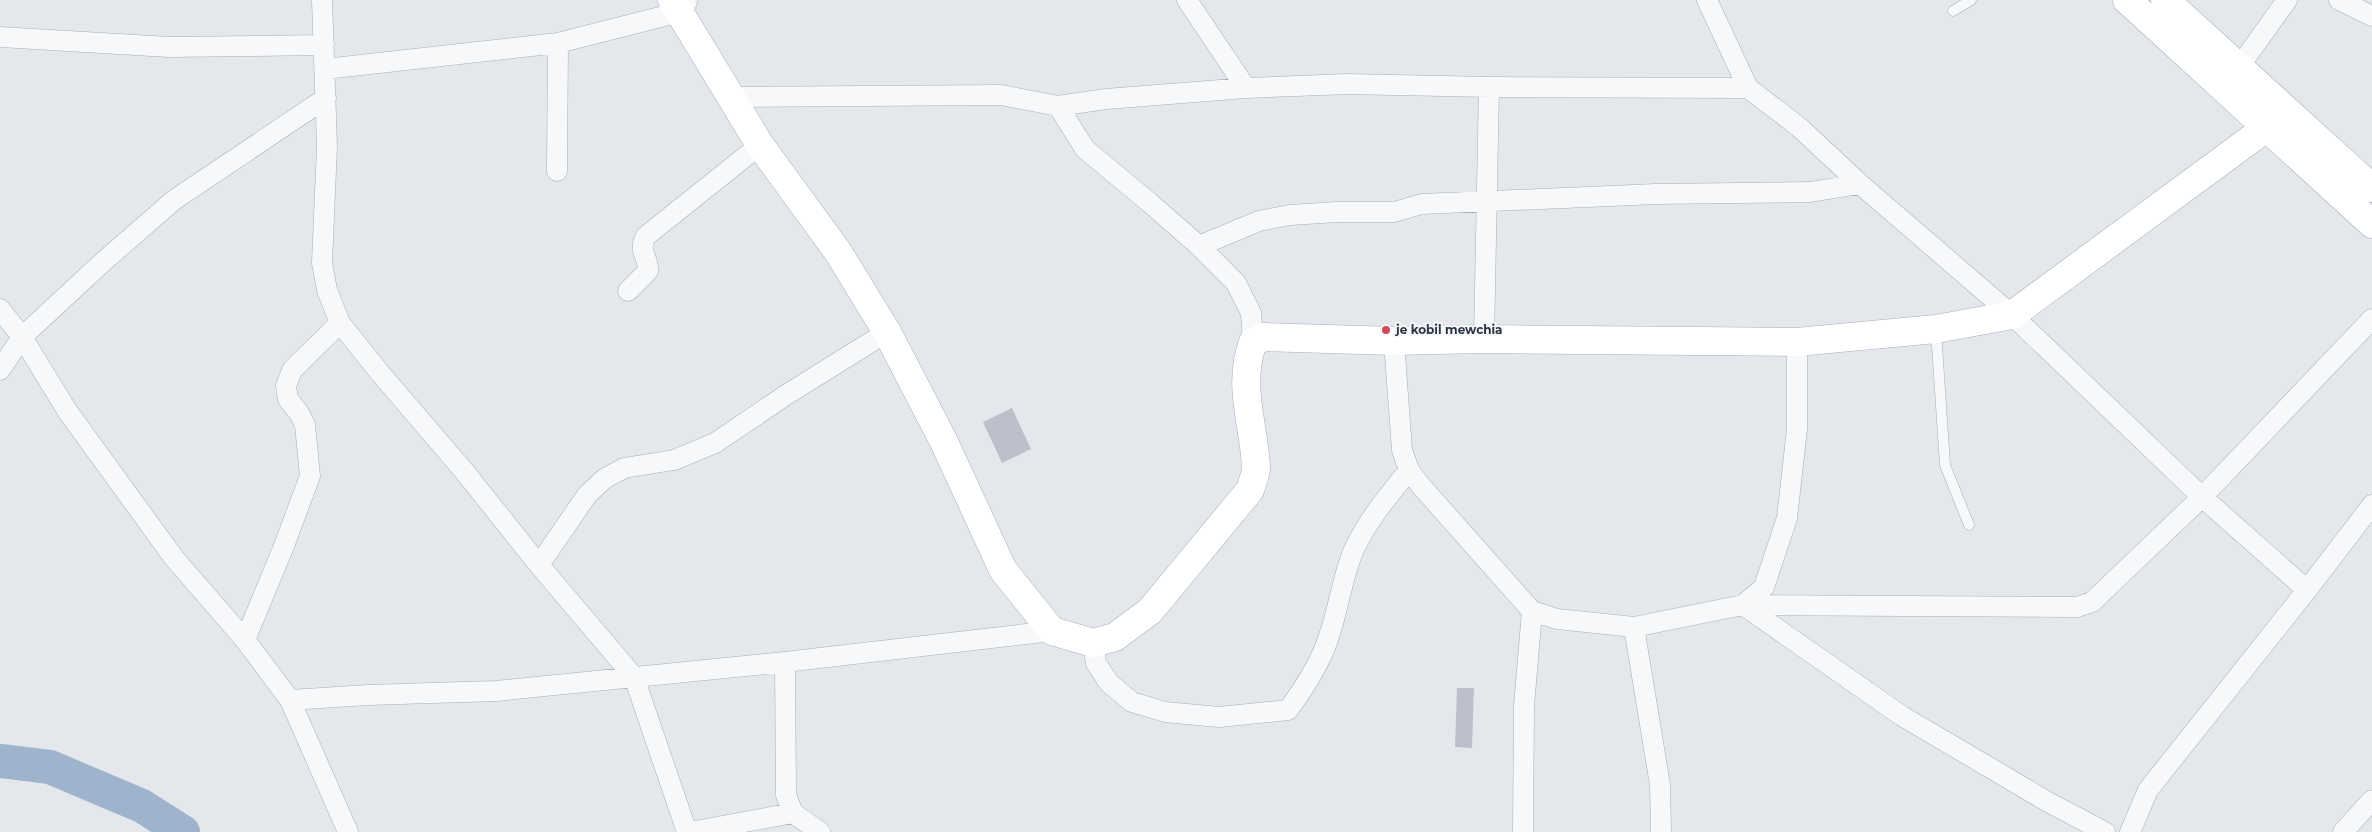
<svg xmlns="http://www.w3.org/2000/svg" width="2372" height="832" viewBox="0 0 2372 832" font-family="Montserrat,sans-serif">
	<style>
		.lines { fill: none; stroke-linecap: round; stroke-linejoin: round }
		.river { stroke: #9fb4cc; stroke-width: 34 }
		.building { fill: #bbc0ca }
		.lane-casing { stroke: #a9aeb7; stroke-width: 11 }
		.street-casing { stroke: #a9aeb7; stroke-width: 21 }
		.secondary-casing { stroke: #a9aeb7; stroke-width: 29 }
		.primary-casing { stroke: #a3abb8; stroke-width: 29 }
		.lane { stroke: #f7f8fa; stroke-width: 10 }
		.street { stroke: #f7f8fa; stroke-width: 20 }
		.secondary { stroke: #fff; stroke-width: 28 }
		.primary { stroke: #fff; stroke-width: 28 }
		.poi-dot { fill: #d1495b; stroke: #f4f6f9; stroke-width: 2 }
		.labels { text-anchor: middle; stroke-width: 4; stroke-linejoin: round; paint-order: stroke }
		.poi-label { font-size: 12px; font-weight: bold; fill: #2b3445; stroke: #f4f6f9; text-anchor: start }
	</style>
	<rect width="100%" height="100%" fill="#e4e7ec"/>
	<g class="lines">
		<path class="river" d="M0 761 50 767 142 806 183 832"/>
	</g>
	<path class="building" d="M1012 408 1031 449 1002 463 983 422Z
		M1457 688H1474L1472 748 1455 747Z"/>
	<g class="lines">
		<defs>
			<path id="lane" d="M1953 11 1971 0
				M1936 331 1945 465 1969 525"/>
			<path id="street" d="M322 0 327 146 322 263 327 290 340 323 380 373 464 471 539 565 634 677 687 832
				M1187 0 1246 88
				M1707 0 1748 88 1799 127 1860 184 2012 315 2202 497 2307 590
				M2339 0 2372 16
				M0 37 169 47 324 45
				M2239 67 2287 0
				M325 69 558 43 680 12 687 2
				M730 97 1001 95 1058 106 1106 99 1246 88 1348 84 1489 87 1748 88
				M1058 106 1085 149 1150 203 1199 246 1236 283 1251 313 1253 342
				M557 171 558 43
				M1199 246 1259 221 1290 215 1337 212H1394L1422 204 1656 194 1810 192 1860 184
				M628 291 648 271C649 256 637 252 646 236L760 145
				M0 309 22 337 68 412 174 558 245 640 290 700 348 832
				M1484 339 1489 87
				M1394 341 1402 450 1409 470 1421 486 1532 611 1557 619 1634 627 1743 605 2077 607 2092 602 2202 497 2372 319
				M1797 342V429L1787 518 1764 587 1743 605 1902 716 2048 802 2105 832
				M0 370 22 337 104 261 174 200 326 98
				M539 565 587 495 604 479 624 468 674 460 715 443 786 395 887 332
				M1634 627 1660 785 1661 832
				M245 640 284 546 310 476 305 425 299 413 288 399 286 386 292 370 340 323
				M1093 643 1096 663 1109 683 1132 702 1165 712 1219 717 1288 710C1305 687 1322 661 1330 633 1339 606 1342 579 1353 552 1366 522 1389 495 1409 470
				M785 662 786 795 793 813 820 832
				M290 700 368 695 496 691 785 662 1052 631
				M690 832 793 813
				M1523 832 1524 706 1532 611
				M2130 832 2148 790 2307 590 2372 505
				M2343 832 2372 800"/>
			<path id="secondary" d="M672 0 760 145 838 252 887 332 944 442 1003 570 1052 631 1093 643 1115 637 1150 611 1250 490C1252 483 1256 475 1256 467 1254 424 1237 386 1253 342L1264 337 1394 341 1484 339 1797 342 1936 329 2012 315 2266 128 2284 111"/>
			<path id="primary" d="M2127 0 2372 224
				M2165 0 2372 188"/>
		</defs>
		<use href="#lane" class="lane-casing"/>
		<use href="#street" class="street-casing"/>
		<use href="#secondary" class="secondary-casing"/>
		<use href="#primary" class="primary-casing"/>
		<use href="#lane" class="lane"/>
		<use href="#street" class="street"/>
		<use href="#secondary" class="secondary"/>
		<use href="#primary" class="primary"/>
	</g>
	<circle class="poi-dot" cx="1386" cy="330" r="5"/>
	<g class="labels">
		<g class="poi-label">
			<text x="1396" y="334">je kobil mewchia</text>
		</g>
	</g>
</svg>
